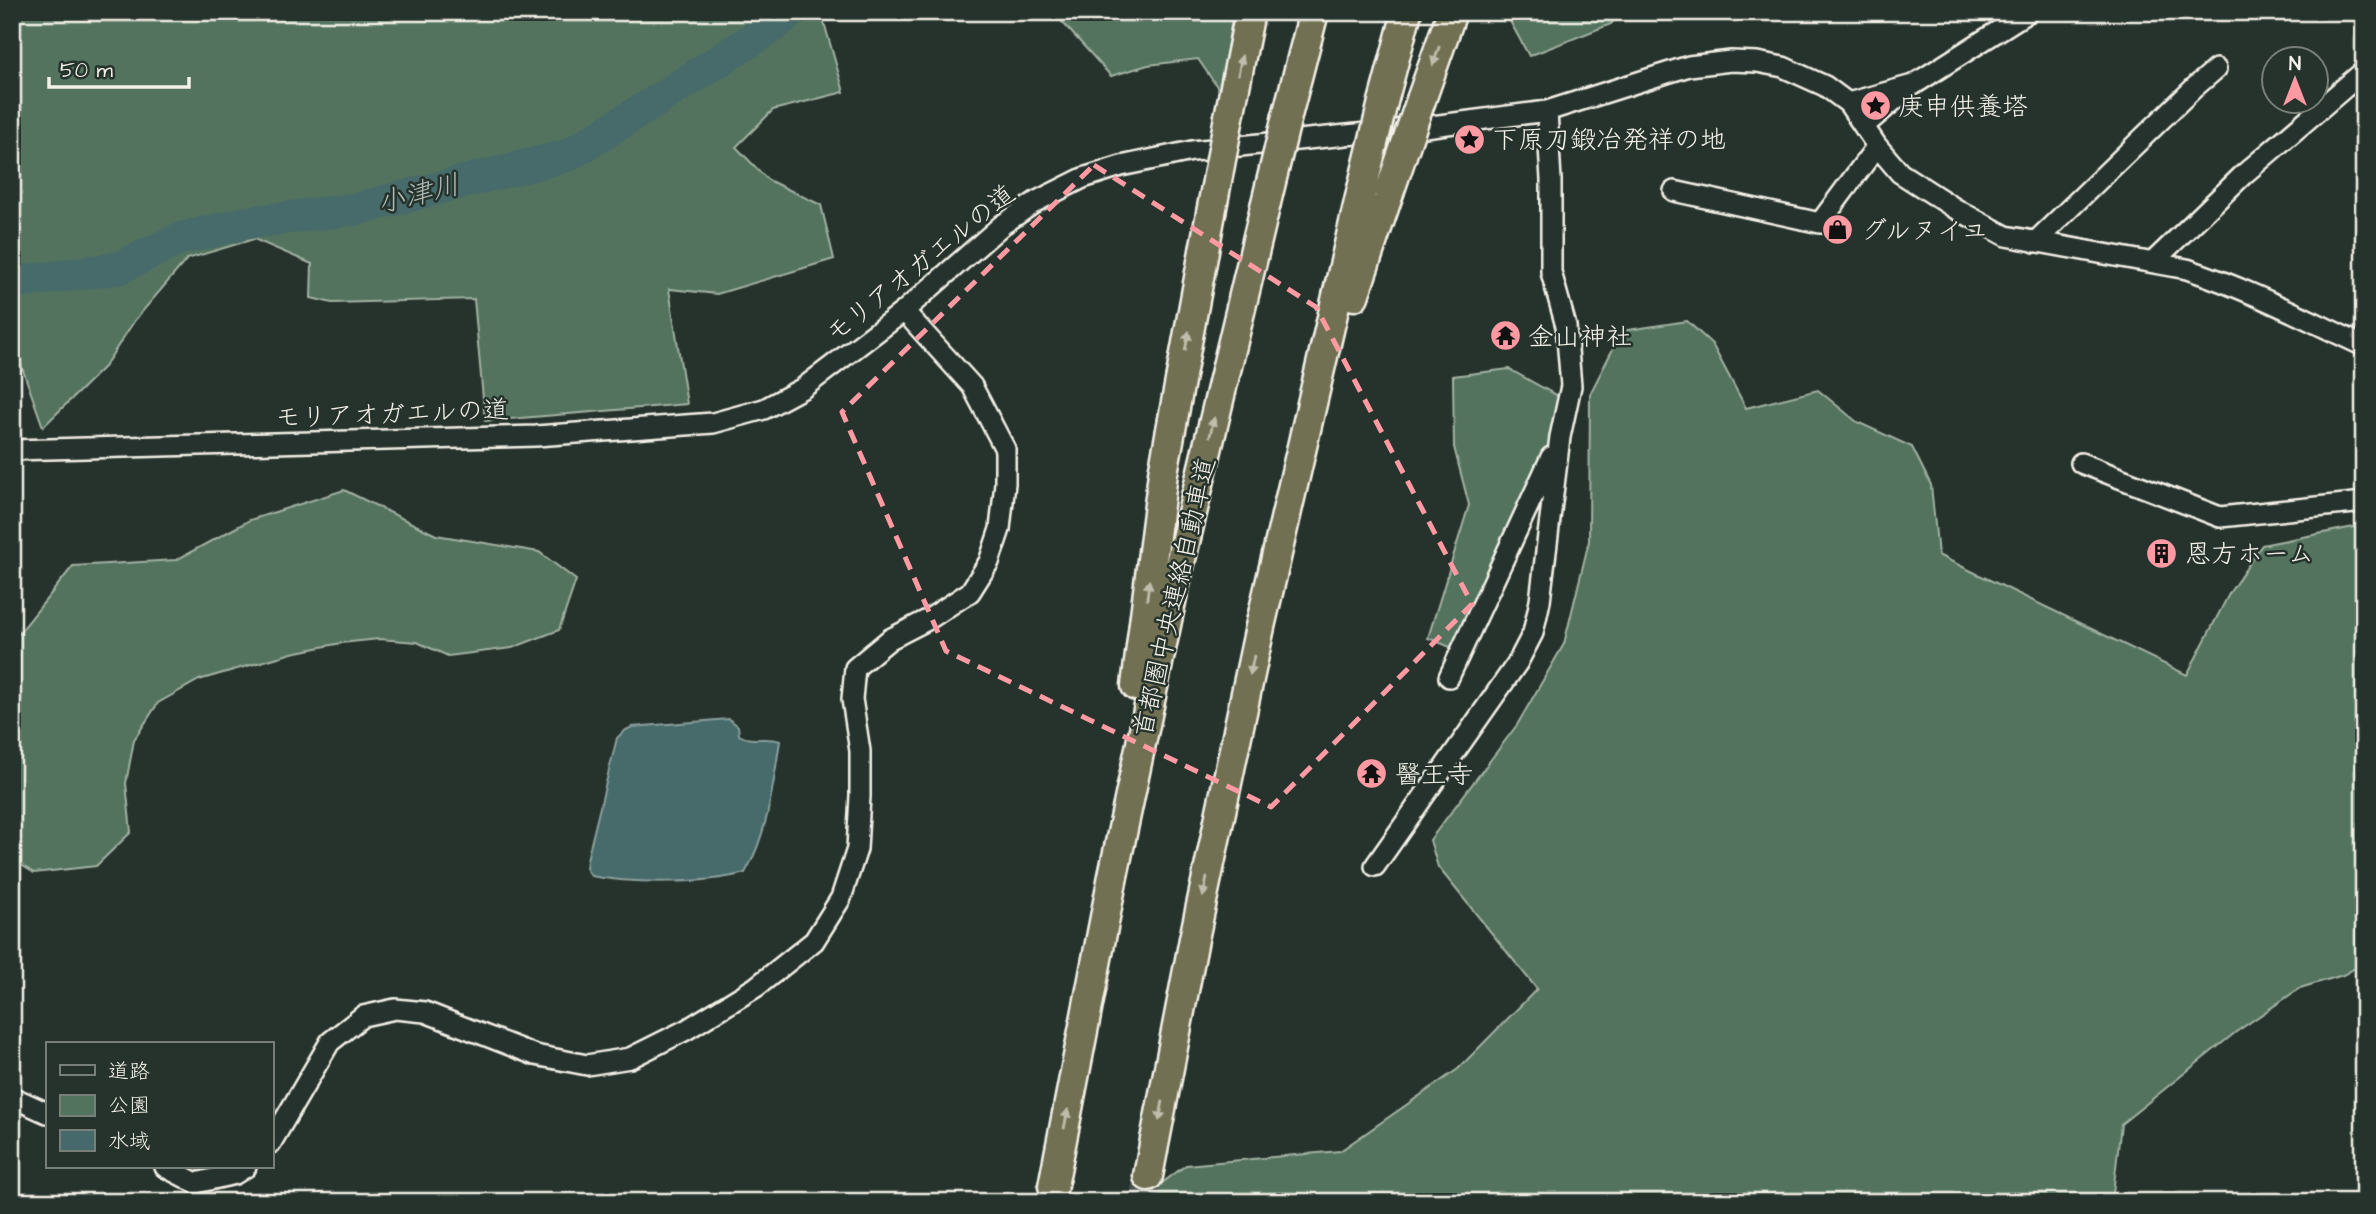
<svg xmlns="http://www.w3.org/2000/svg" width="2376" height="1214" viewBox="0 0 2376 1214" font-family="'Architects Daughter','Klee One',sans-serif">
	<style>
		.green { fill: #52735e; stroke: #a3b2a3; stroke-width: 2 }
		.water { fill: #466a6b; stroke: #8ca09d; stroke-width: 2 }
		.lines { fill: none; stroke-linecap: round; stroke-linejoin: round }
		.river { stroke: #466a6b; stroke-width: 33 }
		.highway-tunnel { stroke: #455049; stroke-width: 28; stroke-dasharray: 28 14; stroke-linecap: butt }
		.minor-casing { stroke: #f4f1e8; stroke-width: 24 }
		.highway-casing { stroke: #f4f1e8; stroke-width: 33 }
		.minor { stroke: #26332d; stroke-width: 19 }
		.highway { stroke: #716f52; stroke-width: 28 }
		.highway-bridge-casing { stroke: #f4f1e8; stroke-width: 33; stroke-linecap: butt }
		.highway-bridge { stroke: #716f52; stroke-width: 28 }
		.oneway { fill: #c0bdac }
		.marked { fill: none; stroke: #ff9aa2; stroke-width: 5; stroke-dasharray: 14 9; stroke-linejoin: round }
		.labels { text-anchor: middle; stroke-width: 5; stroke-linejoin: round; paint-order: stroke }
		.poi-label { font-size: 26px; fill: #f4f1e8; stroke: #26332d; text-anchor: start }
		.street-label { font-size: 26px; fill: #f4f1e8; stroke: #26332d }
		.water-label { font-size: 28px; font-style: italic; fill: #aebbb6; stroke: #26332d }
	</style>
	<rect width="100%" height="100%" fill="#26332d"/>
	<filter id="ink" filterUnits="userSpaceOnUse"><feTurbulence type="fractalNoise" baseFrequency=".0143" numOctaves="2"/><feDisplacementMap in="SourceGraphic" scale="14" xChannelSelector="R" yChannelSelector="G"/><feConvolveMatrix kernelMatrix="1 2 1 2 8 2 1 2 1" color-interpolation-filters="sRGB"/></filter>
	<g filter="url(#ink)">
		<path class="green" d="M12 12H821L844 92 773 110 736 147 768 180 821 205 834 259 717 294 669 289 687 404 485 421 474 299 332 303 311 298 312 264 254 239 187 259 135 320 104 367 43 427 12 339Z
			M1053 12H1233L1220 91 1198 59 1148 65 1111 76Z
			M1505 12H1621L1611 24 1529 56Z
			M1687 321 1712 344 1746 408 1818 390 1857 422 1912 447 1931 485 1938 555 2187 675 2230 592 2262 545 2364 525V963L2343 975 2300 988 2236 1032 2121 1124 2112 1202H1137L1186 1165 1340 1151 1458 1069 1537 989 1438 867 1430 840 1517 725 1564 644 1589 541 1590 394 1622 331Z
			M1509 369 1561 398 1555 436 1455 649 1428 638 1469 505 1454 447 1453 376Z
			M344 490 436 535 539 552 576 580 559 630 512 648 448 656 417 642 379 639 341 643 292 653 199 680 158 703 134 740 126 783 131 832 96 866 34 873 12 859V642L73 566 176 560 250 520Z"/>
		<path class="water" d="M729 719 738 726 739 735C752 743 766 736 780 741 773 785 768 834 745 873 706 884 631 884 591 876L586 868 587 860 617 738 624 731 632 727Z"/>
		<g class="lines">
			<path class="river" d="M12 283 119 268 179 239 245 223 356 209 569 155 656 101 772 27 790 12"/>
			<path class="highway-tunnel" d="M1143 1202 1148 1176"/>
			<defs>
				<path id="minor" d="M1848 103 1913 85 2028 12
					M1864 126 1905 91
					M1674 191 1820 223 1877 146
					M2035 242 2195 87 2216 69
					M2153 262 2243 175 2364 71
					M12 450 536 436 713 423 764 409 803 388 904 311 1002 225 1037 201 1083 178 1121 166 1192 151 1424 127 1547 111 1689 66 1731 61 1757 62 1783 67 1825 86 1848 103 1877 146 1900 173 1956 209 2006 236 2187 269C2248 289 2306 319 2364 346
					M2081 463 2220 517 2364 502
					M1449 677 1551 457
					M1375 866 1518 662 1533 633 1540 601 1560 437 1571 386 1566 326 1551 272V180L1547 111
					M12 1097 47 1113
					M271 1143 330 1042 363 1016 395 1009 425 1012 535 1055 587 1065 630 1058 686 1030 756 987 814 941 841 898 857 849 860 796V751L852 699 855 668 890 639 929 619 970 592 989 562 1000 529 1005 483V449L972 386 904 311
					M165 1167 196 1183 235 1174 246 1167"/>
				<path id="highway" d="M1421 100 1452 12
					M1383 102 1407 12
					M1287 116 1314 12
					M1229 117 1250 12
					M1354 296 1389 193
					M1136 686 1163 473 1211 213
					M1148 1176 1194 939 1260 627 1361 193
					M1053 1186 1113 876 1172 597 1265 207"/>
			</defs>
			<use href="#minor" class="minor-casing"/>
			<use href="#highway" class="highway-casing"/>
			<use href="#minor" class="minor"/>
			<use href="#highway" class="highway"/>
			<defs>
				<path id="highway-bridge" d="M1361 193 1383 102
					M1389 193 1421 100
					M1265 207 1287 116
					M1211 213 1229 117"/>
			</defs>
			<use href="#highway-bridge" class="highway-bridge-casing"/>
			<use href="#highway-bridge" class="highway-bridge"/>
		</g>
		<defs><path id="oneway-solid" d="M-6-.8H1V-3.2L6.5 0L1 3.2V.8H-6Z" transform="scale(1.75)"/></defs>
		<g class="oneway">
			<use href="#oneway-solid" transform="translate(1436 56) rotate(109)"/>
			<use href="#oneway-solid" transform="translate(1240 65) rotate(-79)"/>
			<use href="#oneway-solid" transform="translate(1187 341) rotate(-79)"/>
			<use href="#oneway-solid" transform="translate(1212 427) rotate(-77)"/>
			<use href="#oneway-solid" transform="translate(1148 590) rotate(-83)"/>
			<use href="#oneway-solid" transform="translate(1252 665) rotate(102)"/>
			<use href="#oneway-solid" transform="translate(1205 887) rotate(102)"/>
			<use href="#oneway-solid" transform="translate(1161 1111) rotate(101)"/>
			<use href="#oneway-solid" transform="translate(1066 1119) rotate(-79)"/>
		</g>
	</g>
	<path class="marked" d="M1094 165 1316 307 1472 604 1271 807 946 651 842 412Z"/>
	<defs>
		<symbol id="sight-disc" viewBox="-11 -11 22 22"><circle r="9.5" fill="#ff9aa2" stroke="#26332d"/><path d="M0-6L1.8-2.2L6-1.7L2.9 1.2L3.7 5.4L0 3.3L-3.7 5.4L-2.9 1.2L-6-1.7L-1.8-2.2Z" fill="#111"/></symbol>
		<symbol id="shop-disc" viewBox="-11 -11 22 22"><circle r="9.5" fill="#ff9aa2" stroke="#26332d"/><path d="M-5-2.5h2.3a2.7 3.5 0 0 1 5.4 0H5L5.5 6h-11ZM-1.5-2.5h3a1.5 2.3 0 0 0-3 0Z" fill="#111"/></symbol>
		<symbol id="temple-disc" viewBox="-11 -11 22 22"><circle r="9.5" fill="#ff9aa2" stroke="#26332d"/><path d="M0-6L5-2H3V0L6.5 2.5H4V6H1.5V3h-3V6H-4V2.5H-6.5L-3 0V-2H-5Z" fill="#111"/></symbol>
		<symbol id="building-disc" viewBox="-11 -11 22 22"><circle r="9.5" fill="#ff9aa2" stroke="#26332d"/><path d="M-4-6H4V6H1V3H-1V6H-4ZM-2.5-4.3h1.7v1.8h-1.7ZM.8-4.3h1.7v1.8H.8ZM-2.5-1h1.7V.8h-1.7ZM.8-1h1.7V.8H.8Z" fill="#111"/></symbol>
	</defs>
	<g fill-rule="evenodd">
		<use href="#sight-disc" x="1858" y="88" width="35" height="35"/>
		<use href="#sight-disc" x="1452" y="122" width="35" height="35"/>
		<use href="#shop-disc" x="1820" y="212" width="35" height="35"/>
		<use href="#temple-disc" x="1488" y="318" width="35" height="35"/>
		<use href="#building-disc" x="2144" y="536" width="35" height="35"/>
		<use href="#temple-disc" x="1354" y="756" width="35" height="35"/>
	</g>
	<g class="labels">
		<g class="poi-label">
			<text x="1898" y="115">庚申供養塔</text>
			<text x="1492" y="148">下原刀鍛冶発祥の地</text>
			<text x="1861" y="239">グルヌイユ</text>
			<text x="1528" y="345">金山神社</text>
			<text x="2185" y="562">恩方ホーム</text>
			<text x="1395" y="783">醫王寺</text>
		</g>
		<g class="street-label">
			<text transform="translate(920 263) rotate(-39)" y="9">モリアオガエルの道</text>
			<text transform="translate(392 413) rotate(-2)" y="9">モリアオガエルの道</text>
			<text transform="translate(1174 597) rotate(-77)" y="9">首都圏中央連絡自動車道</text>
		</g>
		<g class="water-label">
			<text transform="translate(418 193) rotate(-14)" y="10">小津川</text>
		</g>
	</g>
	<rect width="2376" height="1214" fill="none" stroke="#26332d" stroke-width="42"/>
	<rect x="21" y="21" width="2334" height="1172" fill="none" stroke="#f4f1e8" stroke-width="2.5" filter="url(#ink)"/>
	<rect x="46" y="1042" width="228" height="126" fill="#26332d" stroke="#787f78" stroke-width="2"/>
	<rect x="60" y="1065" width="35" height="10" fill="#26332d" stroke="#787f78" stroke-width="2"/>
	<text x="108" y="1078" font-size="21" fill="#f4f1e8">道路</text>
	<rect x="60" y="1095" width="35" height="21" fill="#52735e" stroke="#787f78" stroke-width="2"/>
	<text x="108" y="1112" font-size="21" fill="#f4f1e8">公園</text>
	<rect x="60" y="1130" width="35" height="21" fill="#466a6b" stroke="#787f78" stroke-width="2"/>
	<text x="108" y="1148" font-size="21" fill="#f4f1e8">水域</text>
	<g transform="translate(2295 80)"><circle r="33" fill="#26332d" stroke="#787f78" stroke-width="2"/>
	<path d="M0-5L12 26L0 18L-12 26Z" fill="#ff9aa2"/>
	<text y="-10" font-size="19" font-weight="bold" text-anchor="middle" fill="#f4f1e8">N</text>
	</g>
	<path d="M49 77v10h140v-10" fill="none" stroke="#f4f1e8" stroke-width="3.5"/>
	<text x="60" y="77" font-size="21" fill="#f4f1e8" stroke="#26332d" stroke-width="5" paint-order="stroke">50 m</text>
</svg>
